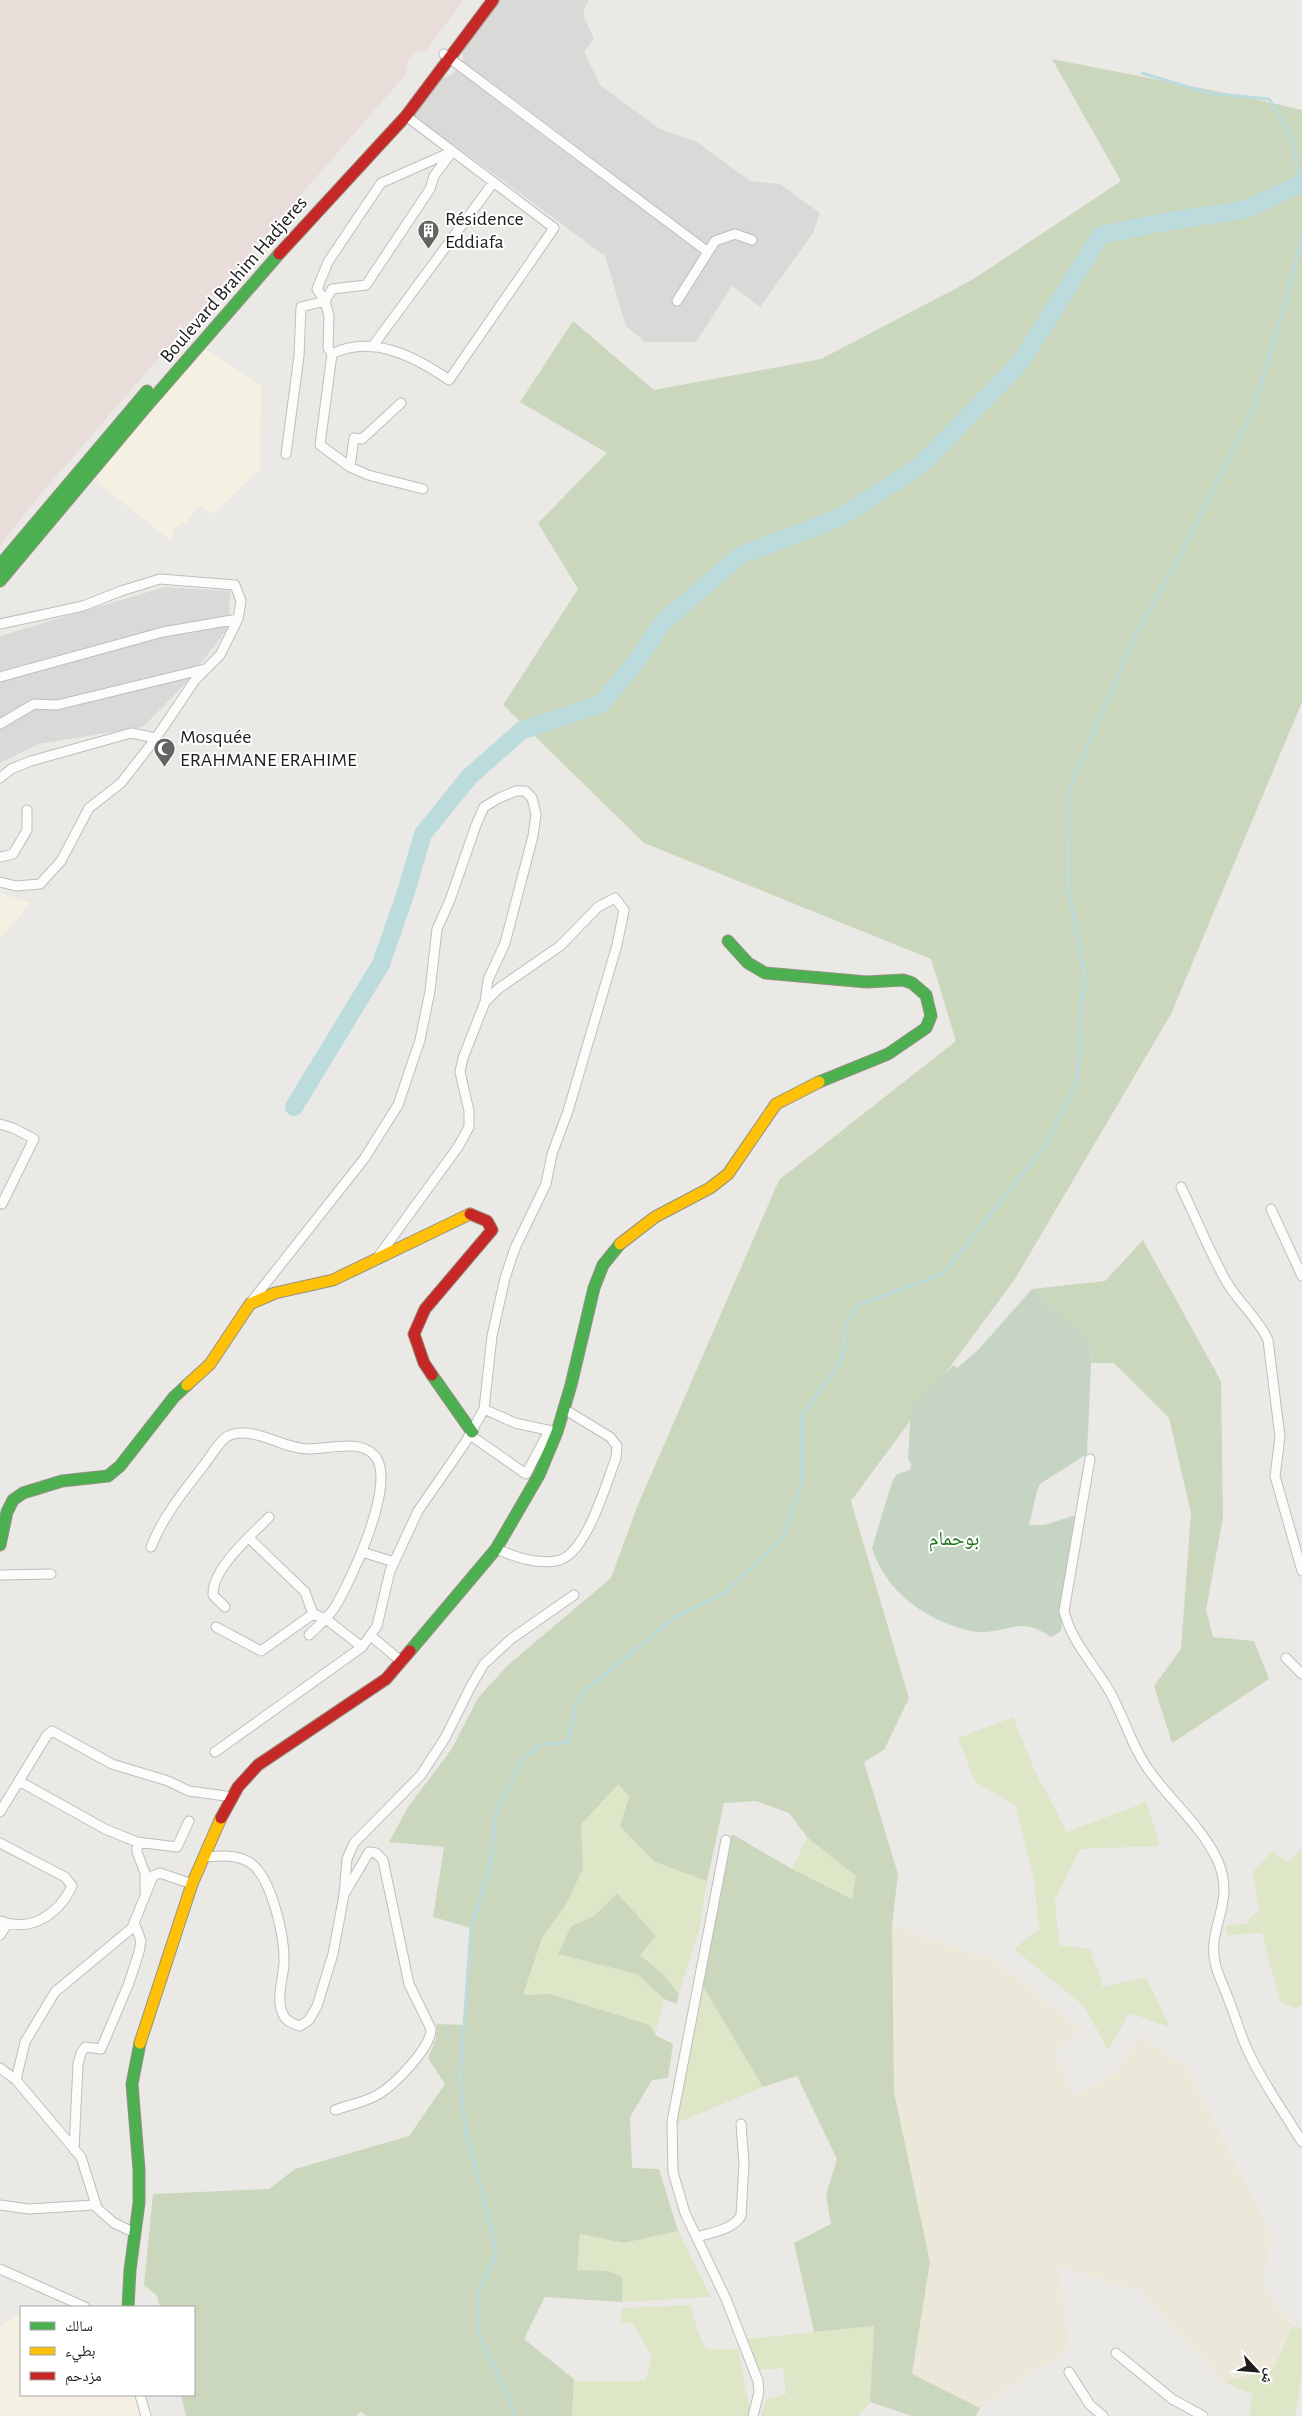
<svg xmlns="http://www.w3.org/2000/svg" width="1302" height="2416" viewBox="0 0 1302 2416" font-family="'Alegreya Sans','Noto Naskh Arabic',sans-serif">
	<style>
		.residential { fill: #dad9d7 }
		.education { fill: #f4f1e2 }
		.military { fill: #e9ddda }
		.farmland { fill: #ebe8da }
		.grass { fill: #dde6c7 }
		.forest { fill: #cbd7bd }
		.cemetery { fill: #c6d5c3 }
		.lines { fill: none; stroke-linecap: round; stroke-linejoin: round }
		.stream { stroke: #bcdbdc; stroke-width: 3 }
		.river { stroke: #bcdbdc; stroke-width: 18 }
		.street-casing { stroke: #bebebc; stroke-width: 11 }
		.fast-casing { stroke: #949280; stroke-width: 13 }
		.slow-casing { stroke: #949280; stroke-width: 13 }
		.jam-casing { stroke: #949280; stroke-width: 13 }
		.street { stroke: #fcfcfb; stroke-width: 9 }
		.fast { stroke: #4caf50; stroke-width: 11 }
		.slow { stroke: #ffc107; stroke-width: 11 }
		.jam { stroke: #c62828; stroke-width: 11 }
		.labels { text-anchor: middle; stroke-width: 4; stroke-linejoin: round; paint-order: stroke }
		.poi-label { font-size: 20px; fill: #1d1d1d; stroke: #fff; text-anchor: start }
		.street-label { font-size: 20px; fill: #1d1d1d; stroke: #fff }
		.park-label { font-size: 20px; fill: #1d7215; stroke: #fff }
	</style>
	<rect width="100%" height="100%" fill="#ebe9e6"/>
	<path class="residential" d="M491 0H589L584 9V17L594 38 584 52 600 85 660 129 697 142 750 181 780 184 820 213 813 233 760 307 732 286 696 342H645L626 326 605 256 408 111 431 82 452 75 463 59 461 40Z
		M165 587 230 591 229 627 183 686 143 727 38 744 0 763V636Z"/>
	<path class="education" d="M198 345 261 385 260 469 213 514 200 505 186 523 182 521 173 531 172 541 90 477Z
		M0 893 31 903 0 939Z
		M21 2312V2395H137L143 2416H0V2326Z"/>
	<path class="military" d="M0 0H464L426 50 415 53 408 61 406 74 39 496 0 546Z"/>
	<path class="farmland" d="M892 1925 998 1962 1081 2030 1055 2053 1074 2094 1114 2073 1139 2036 1186 2065 1271 2233 1264 2287 1293 2326 1273 2370 1223 2382 1141 2291 1058 2267 1070 2349 980 2408 912 2374 930 2262 894 2092Z"/>
	<path class="grass" d="M1013 1717 1034 1769 1067 1832 1146 1802 1160 1846 1080 1849 1055 1900 1059 1945 1090 1949 1103 1987 1146 1977 1170 2027 1129 2013 1108 2050 1084 2006 1014 1949 1039 1929 1034 1880 1015 1805 975 1782 958 1738Z
		M620 1783 629 1797 655 1862 707 1881 699 1930 679 1994 662 1973 640 1955 617 1893 594 1916 571 1927 558 1953 637 1974 664 1999 655 2035 523 1995 542 1938 565 1906 583 1869 580 1824Z
		M807 1837 857 1876 853 1899 792 1869Z
		M1302 1848V2005L1294 2008 1280 2001 1262 1933 1227 1935 1226 1925 1248 1924 1251 1916 1259 1912 1253 1872 1272 1851 1288 1862Z
		M702 1985 763 2087 677 2123Z
		M678 2231 711 2297 622 2302V2277L577 2270 580 2234 624 2243Z
		M691 2305 697 2330 706 2349H738L750 2411 748 2416H572L574 2381H645L652 2357 633 2323H620L622 2308Z
		M874 2326 870 2402 858 2416H761L766 2400 786 2394 783 2368 759 2370 746 2339Z
		M1293 2326 1302 2328V2375L1295 2416H1249L1253 2394 1223 2382 1273 2370Z"/>
	<path class="forest" d="M1052 59 1246 97 1302 110V702L1171 1014 1015 1279 851 1501 909 1698 884 1750 864 1762 898 1874 892 1925 894 2092 930 2262 912 2374 980 2408 976 2416H912L870 2402 874 2326 814 2332 794 2243 831 2224 826 2195 837 2159 797 2076 763 2087 702 1985 732 1834 792 1869 852 1899 856 1876 807 1837 789 1813 756 1801 724 1803 707 1881 655 1862 620 1826 629 1797 619 1784 581 1824 583 1869 565 1906 542 1938 523 1995 550 1994 650 2025 655 2035 673 2044 668 2078 652 2080 630 2117 632 2168 659 2169 678 2231 624 2243 580 2234 577 2270 608 2271 622 2277V2302L545 2297 524 2339 574 2379 572 2416H367L361 2412 356 2416H186L181 2395H194V2307H160L157 2296 144 2285 153 2194 269 2189 295 2169 409 2136 445 2084 428 2058 436 2039 437 2024 464 2025 471 1928 433 1917 444 1847 389 1842 408 1807 451 1750 478 1698 508 1665 611 1578 637 1507 779 1180 956 1041 931 959 644 843 503 705 578 589 538 523 607 453 520 402 573 321 654 390 821 359 972 280 1121 181Z
		M1143 1240 1221 1381 1223 1518 1206 1610 1213 1637 1254 1641 1269 1679 1172 1743 1154 1686 1181 1649 1191 1513 1169 1418 1114 1363H1091L1092 1344 1032 1289 1105 1281Z
		M617 1893 656 1936 640 1955 662 1973 679 1994 677 2004 664 1999 637 1974 558 1954 571 1926 594 1916Z"/>
	<path class="cemetery" d="M1032 1289 1092 1344 1087 1454 1040 1484 1037 1491 1029 1525H1044L1076 1515 1066 1588 1061 1600 1062 1627 1060 1632 1051 1637C1021 1617 1014 1630 985 1632 974 1633 961 1629 951 1625 915 1612 884 1586 872 1548L892 1482 897 1474 910 1470 911 1464 908 1459 911 1406 954 1365 957 1368 978 1350Z"/>
	<g class="lines">
		<path class="stream" d="M1142 73 1208 93 1269 99 1290 133 1302 189
			M515 2416 500 2378 479 2335V2290L496 2255 490 2223 466 2132 460 2081 471 1928 490 1867 496 1813 523 1759 542 1744 568 1743 576 1703 587 1689 678 1615 723 1594 783 1537 802 1483V1416L842 1359 845 1326 858 1305 943 1274 1047 1143 1077 1081 1084 972 1068 886 1069 790 1134 638 1180 556 1254 407 1287 297 1302 237"/>
		<path class="river" d="M294 1107 381 964 406 892 423 834 469 777 521 731 601 704 636 662 663 622 741 555 839 518 920 466 1021 362 1101 235 1159 223 1247 209 1302 183"/>
		<defs>
			<path id="street" d="M444 54 708 252
				M406 116 554 228 449 380C416 357 372 334 332 354L320 445 350 467 368 475 423 489
				M677 301 715 241 735 234 752 240
				M372 347 493 183
				M332 354 328 348 329 316 325 301 332 289 366 285 430 189 434 176 451 153
				M286 454 299 356 301 307 325 301 317 289 328 262 381 183 451 152
				M350 467 354 438 362 439 401 403
				M0 624 83 606 121 591 160 579 235 585 241 601 238 619 220 655 195 680 156 738 121 783 89 808 61 861 40 884 16 886 0 882
				M0 677 163 632 238 619
				M0 724 34 704 57 705 205 669
				M0 778 11 769 31 761 131 733 156 738
				M0 857 13 854 27 830V810
				M0 1124 13 1128 34 1139 2 1204 0 1203
				M1181 1187C1196 1218 1209 1251 1226 1281 1238 1302 1258 1318 1268 1340L1280 1437 1275 1476 1302 1571
				M1271 1209 1302 1276
				M251 1302 364 1159 398 1105 420 1040 430 991 437 929 450 900 476 825 484 807 499 798 516 791H525L532 798 536 814 533 836 505 943 488 980 485 1002
				M484 1409 515 1423 552 1431
				M470 1435 526 1474 549 1431
				M1090 1459 1064 1611C1072 1643 1094 1664 1110 1692 1125 1719 1132 1748 1151 1773 1172 1802 1201 1826 1217 1859 1237 1902 1207 1926 1215 1962 1217 1974 1224 1986 1228 1998 1235 2015 1240 2034 1248 2051 1262 2082 1284 2112 1302 2142
				M249 1538 305 1592 313 1614 326 1619 362 1647
				M151 1547C163 1516 184 1491 204 1465 211 1456 217 1445 225 1438 230 1434 237 1433 243 1433 266 1433 286 1449 309 1449 329 1449 359 1439 374 1455 399 1480 350 1582 335 1607 328 1618 318 1626 309 1635
				M496 1549C516 1557 534 1564 556 1561 586 1557 606 1483 616 1458L617 1446 610 1437 564 1409
				M362 1552 394 1562
				M0 1575 51 1574
				M225 1607 213 1595C212 1568 252 1535 269 1517
				M216 1627 261 1651 313 1614
				M371 1636 402 1662
				M1286 1658 1302 1674
				M215 1752 362 1647 377 1626 390 1571 418 1511 465 1443 484 1409 492 1336 505 1278 515 1248 546 1184 552 1154 568 1111 617 945 624 910 615 898 598 907 560 946 498 989 485 1002 463 1058 460 1072 469 1111V1127L458 1147 378 1257
				M19 1781 105 1829 137 1842V1852L145 1873V1891
				M0 1812 47 1735 52 1731 112 1764 168 1781 189 1791 233 1797
				M726 1840 672 2121 673 2172 685 2213 726 2299 758 2381 759 2392 753 2416
				M137 1842 177 1847 189 1821
				M0 1843 65 1877 72 1886C59 1914 31 1933 0 1921
				M204 1857C220 1856 235 1854 249 1862 272 1876 285 1938 284 1964 283 1979 275 2002 284 2016 287 2022 294 2024 300 2026L309 2020 317 2006 333 1954 344 1895 347 1859 354 1843 421 1775 445 1738 471 1686 484 1664 511 1639 574 1595
				M0 1935 7 1924
				M0 2068 16 2080 81 2157 97 2208 114 2223 135 2233
				M16 2080 25 2042 55 1992 132 1928 153 1876 160 1873 192 1884
				M335 2110C349 2105 366 2102 379 2094 395 2084 431 2048 431 2029L409 1984 383 1860 376 1853 369 1852 346 1891
				M74 2150 78 2064 81 2053 85 2047 101 2049 129 1983 139 1952 141 1941 134 1922
				M0 2205 29 2209 94 2205
				M697 2237C713 2232 732 2230 741 2216L744 2164 741 2124
				M0 2269 85 2307
				M1116 2353 1172 2399 1203 2416
				M1069 2372 1090 2405 1103 2416
				M140 2395 146 2416"/>
			<path id="fast" d="M0 565 147 391
				M0 581 145 408 279 254
				M728 941 748 963 765 973 867 982 903 980 912 983 926 995 931 1016 926 1028 888 1054 819 1082
				M432 1375 472 1432
				M0 1545 7 1512 13 1500 23 1493 62 1481 108 1476 120 1466 174 1397 187 1385
				M410 1651 496 1549 539 1475 557 1432 571 1385 594 1288 603 1265 620 1244
				M128 2307 130 2270 139 2203V2170L132 2084 140 2043"/>
			<path id="slow" d="M620 1244 655 1217 710 1188 728 1174 776 1104 819 1082
				M187 1385 210 1364 250 1304 275 1293 333 1280 470 1214
				M140 2043 192 1884 221 1818"/>
			<path id="jam" d="M279 254 406 116 493 0
				M432 1375 424 1363 414 1334 425 1309 492 1230 487 1221 470 1214
				M221 1818 238 1787 258 1765 386 1679 410 1651"/>
		</defs>
		<use href="#street" class="street-casing"/>
		<use href="#fast" class="fast-casing"/>
		<use href="#slow" class="slow-casing"/>
		<use href="#jam" class="jam-casing"/>
		<use href="#street" class="street"/>
		<use href="#fast" class="fast"/>
		<use href="#slow" class="slow"/>
		<use href="#jam" class="jam"/>
	</g>
	<defs>
		<symbol id="building-pin" viewBox="-11 -11 22 30"><path d="M0 17L-7.5 6A9.5 9.5 0 1 1 7.5 6Z" fill="#656463" stroke="#fff"/><path d="M-4-6H4V6H1V3H-1V6H-4ZM-2.5-4.3h1.7v1.8h-1.7ZM.8-4.3h1.7v1.8H.8ZM-2.5-1h1.7V.8h-1.7ZM.8-1h1.7V.8H.8Z" fill="#fff"/></symbol>
		<symbol id="mosque-pin" viewBox="-11 -11 22 30"><path d="M0 17L-7.5 6A9.5 9.5 0 1 1 7.5 6Z" fill="#656463" stroke="#fff"/><path d="M3.5-4.9A6 6 0 1 0 3.5 4.9A5 5 0 1 1 3.5-4.9Z" fill="#fff"/></symbol>
	</defs>
	<g fill-rule="evenodd">
		<use href="#building-pin" x="416" y="218" width="25" height="34"/>
		<use href="#mosque-pin" x="152" y="736" width="25" height="34"/>
	</g>
	<g class="labels">
		<g class="poi-label">
			<text x="445" y="225">Résidence<tspan x="445" dy="23">Eddiafa</tspan></text>
			<text x="180" y="743">Mosquée<tspan x="180" dy="23">ERAHMANE ERAHIME</tspan></text>
		</g>
		<g class="street-label">
			<text transform="translate(233 279) rotate(-49)" y="7">Boulevard Brahim Hadjeres</text>
		</g>
		<g class="park-label">
			<text x="954" y="1545">بوحمام</text>
		</g>
	</g>
	<rect x="20" y="2306" width="175" height="90" fill="#ffffff" stroke="#a5a5a5"/>
	<rect x="30" y="2322" width="25" height="8" fill="#4caf50" stroke="#a5a5a5"/>
	<text x="65" y="2331" font-size="15" fill="#1d1d1d">سالك</text>
	<rect x="30" y="2347" width="25" height="8" fill="#ffc107" stroke="#a5a5a5"/>
	<text x="65" y="2356" font-size="15" fill="#1d1d1d">بطيء</text>
	<rect x="30" y="2372" width="25" height="8" fill="#c62828" stroke="#a5a5a5"/>
	<text x="65" y="2381" font-size="15" fill="#1d1d1d">مزدحم</text>
	<g transform="translate(1257 2371) rotate(116)" stroke="#ffffff" stroke-width="4" paint-order="stroke">
	<path d="M0-4L9 19L0 12L-9 19Z" fill="#1d1d1d"/>
	<text y="-8" font-size="14" font-weight="bold" text-anchor="middle" fill="#1d1d1d">ش</text>
	</g>
</svg>
